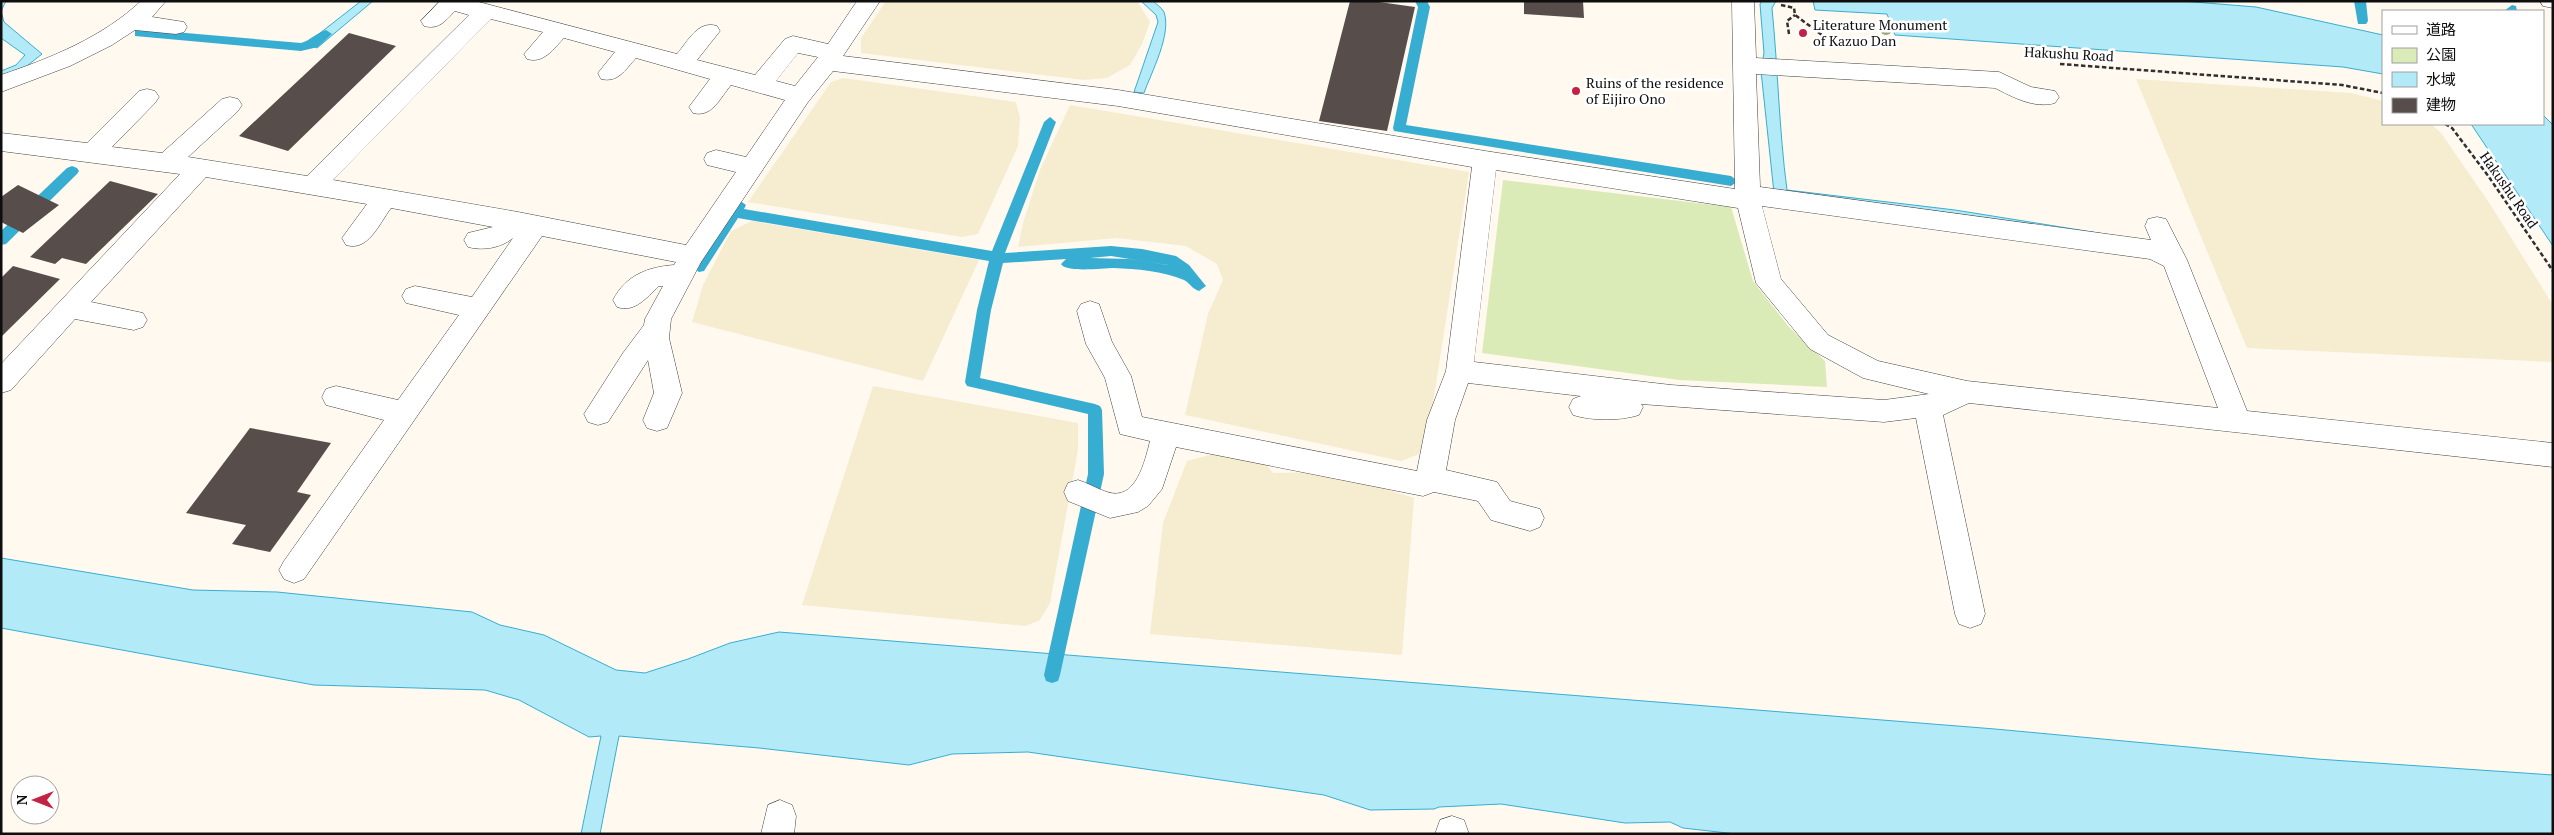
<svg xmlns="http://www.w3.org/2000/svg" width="2554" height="835" viewBox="0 0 2554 835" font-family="'PT Serif','Noto Sans JP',serif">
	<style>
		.farmland { fill: #f6eccf }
		.green { fill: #dbebb8 }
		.water { fill: #b3eaf8; stroke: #37aed1 }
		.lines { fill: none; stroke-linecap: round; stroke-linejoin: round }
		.stream { fill: #37aed1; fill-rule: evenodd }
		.building { fill: #574d4a }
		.minor-casing { stroke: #414141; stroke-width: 1 }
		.path { stroke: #303030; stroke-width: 2.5; stroke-dasharray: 4.5 2.5; stroke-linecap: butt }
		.minor { fill: #fff; fill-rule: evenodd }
		.tree { fill: #92aa7b }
		.poi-dot { fill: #c32245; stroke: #fff; stroke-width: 2 }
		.labels { text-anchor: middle; stroke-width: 5; stroke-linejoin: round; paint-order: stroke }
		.poi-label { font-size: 14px; fill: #0e0e0e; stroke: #fff; text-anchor: start }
		.street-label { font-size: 14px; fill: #0e0e0e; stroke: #fff }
	</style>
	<rect width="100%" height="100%" fill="#fff9f0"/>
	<path class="farmland" d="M886 1H1137L1150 22 1142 44 1130 65 1107 78 1084 80 861 53V38Z
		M843 78 1016 102 1020 118 1018 146 978 234 962 237 748 202 831 82Z
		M2136 79 2351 93 2383 101V124H2431L2441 133 2490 204 2553 305V362L2247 348Z
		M1070 105 1469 172 1429 429 1419 454 1401 461 1185 415 1208 314 1223 280 1217 264 1186 246 1117 238 1018 247 1023 223 1040 170Z
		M752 221 979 260 923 381 692 322 703 285 731 231Z
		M873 386 1078 423V450L1050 603 1040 620 1026 626 802 605Z
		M1217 453 1265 463 1273 473 1330 472 1414 498 1402 655 1150 634 1163 523 1187 461Z"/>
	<path class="green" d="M1503 180 1731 207 1753 281 1789 327 1825 361 1827 387 1679 380 1482 353Z"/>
	<path class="water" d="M1 1H6L1 11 4 22 42 54 23 69 1 77V71L16 65 25 55 1 38Z
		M361 1H373L317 48 306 44Z
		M1141 1H1153C1156 4 1162 8 1164 12 1172 34 1151 73 1144 93L1134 92 1158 22 1156 15Z
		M1762 1H1776L1772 8C1778 69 1779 130 1787 190L1955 210 2142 240 1774 193 1761 71 1764 53 1760 4Z
		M1813 1H2182L2256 7 2383 35V74L2343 67 1895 35 1887 14 1815 10Z
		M2543 115 2553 125V246L2471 124H2543Z
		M1 558 193 590 277 592 472 612 500 625 544 635 616 670 645 673 688 659 730 643 779 632 1995 729 2317 759 2553 775V834H1736L1683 828 1670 822 1625 823 1501 804 1439 807 1434 809 1370 810 1324 795 1028 752 952 754 909 765 759 748 619 736 600 834H581L601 736 589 737 519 700 485 690 314 685 1 628Z"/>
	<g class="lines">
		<path class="stream" d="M1415 1H1427L1430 7 1406 125 1731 176 1738 181 1731 186 1394 131 1393 128 1418 7Z
			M2354 1H2366L2368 21 2366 24H2358Z
			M2512 5 2516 6 2517 11H2504Z
			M139 29 301 43C311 40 316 33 326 30L332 34 318 47 301 51 135 36V30Z
			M1050 117 1056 122 1005 253 1111 246 1142 249 1176 256 1189 265 1206 286 1199 291C1192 289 1190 283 1184 280 1163 271 1136 269 1114 268 1103 268 1066 273 1061 264L1066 259 1003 263 991 310 980 378 1095 404 1100 406 1102 410 1104 474 1060 675 1058 681 1052 683 1046 681 1044 675 1088 474V414L967 386 965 382 977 310 989 261 738 218 704 271 699 272 692 267 729 208 734 201 739 200 746 205 744 209 992 251 1044 122ZM1111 256 1167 265H1168L1129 259 1090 258Z
			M72 166 77 168 79 171 77 174 6 244 1 245V231L67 168Z"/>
	</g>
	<path class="building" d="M1350 1H1372L1415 7 1387 131 1319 121Z
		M1524 1H1583L1584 18 1524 14Z
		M349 33 396 46 288 151 239 136Z
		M110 181 158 194 86 264 62 258 55 264 30 257Z
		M18 185 59 205 23 233 1 222V197Z
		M13 266 60 279 1 337V278Z
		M250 428 331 443 297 492 311 495 270 552 232 544 246 525 186 513Z"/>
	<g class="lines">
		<defs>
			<path id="minor" d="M141 1H166L152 17 184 22 187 27 184 32 176 34 135 30 112 45 70 66 1 92V75C51 58 103 37 141 1Z
				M440 1H475L677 54C688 41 698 20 717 26L720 31 697 60 755 75 785 39 793 36 828 44 857 1H880L843 56 1118 90 1485 151 1735 189 1732 1H1754L1756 58 1999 72 2031 87 2055 91 2059 97 2055 103C2034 109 2013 97 1995 88L1756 74 1760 187 2151 240 2145 226 2148 219 2157 217 2166 219 2187 260 2247 411 2553 443V467L1969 403 1943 415 1985 614 1981 624 1970 628 1959 624 1955 614 1916 418 1884 422 1641 404 1643 407 1639 415C1620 421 1592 421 1573 415L1569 407 1573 399 1581 396 1468 383 1455 420 1446 470 1497 482 1510 501 1540 509 1544 518 1540 527 1530 531 1491 520 1478 501 1434 492 1423 496 1176 447 1162 489 1148 506 1138 512 1110 518 1068 501 1064 492 1068 483 1078 480C1088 483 1097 489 1107 492 1136 502 1145 461 1150 441L1120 434 1105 378 1086 344 1077 311 1081 304 1090 301 1099 304 1112 342 1131 376 1142 417 1417 471 1427 420 1446 371 1472 167 1118 106 833 71 808 102 701 262 671 319 669 338 682 393 667 428 657 431 647 428 643 420 654 393 648 360 608 422 598 425 588 422 584 414 623 353 644 325 645 319 663 286H659C646 298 635 313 617 307L613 300C626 275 648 267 674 265L676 262 542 236 304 579 294 583 284 579 279 570 284 561 384 420 326 405 322 397 326 389 336 386 398 400 459 315 406 303 402 296 406 289 415 286 472 297 513 238C501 248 483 251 468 247L464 240 468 233 493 227 391 208C379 224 368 252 346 245L342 238 367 204 206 177 91 302 143 313 147 320 143 327 134 330 75 319 11 390 1 393V364L180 174 1 151V133L87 143 139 91 147 89 155 91 159 97 155 103 112 147 162 153 222 99 230 97 238 99 242 105 238 111 188 157 307 176 469 15 455 11C445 21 439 30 424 26L421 21ZM491 19 543 32 524 54 527 59C544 64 553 49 564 38L615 52 598 73 601 79C618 83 625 70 636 58L710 79 689 107 693 113C712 118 720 98 731 85L785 100 746 157 716 150 707 153 704 159 707 165 736 172 686 245 518 212 333 180ZM798 53 818 57 795 86 776 81ZM1496 170 1738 208 1756 283 1810 349 1863 378 1929 394 1884 400 1671 385 1474 362ZM1762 206 2150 259 2164 266 2218 408 1967 381 1878 361 1828 335 1781 279Z
				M2540 1H2553V8L2543 6Z
				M780 800 792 805 796 816 794 834H761L768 805Z
				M1452 816 1464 820 1469 834H1435L1440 820Z"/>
		</defs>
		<use href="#minor" class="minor-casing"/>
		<path class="path" d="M1781 5 1794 8 1795 15 1822 35
			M1789 34 1787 21 1795 15
			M2060 64 2342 85 2383 93
			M2445 124 2452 128 2489 177 2553 271"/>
		<use href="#minor" class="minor"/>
	</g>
	<circle class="tree" cx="1886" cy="29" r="6"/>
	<g class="poi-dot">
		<circle cx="1803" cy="33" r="5"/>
		<circle cx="1576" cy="91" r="5"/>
	</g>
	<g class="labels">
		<g class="poi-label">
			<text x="1813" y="30">Literature Monument<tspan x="1813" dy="16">of Kazuo Dan</tspan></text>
			<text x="1586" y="88">Ruins of the residence<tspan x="1586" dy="16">of Eijiro Ono</tspan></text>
		</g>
		<g class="street-label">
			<text transform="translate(2069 54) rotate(3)" y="5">Hakushu Road</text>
			<text transform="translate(2509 190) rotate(55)" y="5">Hakushu Road</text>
		</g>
	</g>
	<rect width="2554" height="835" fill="none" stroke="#0e0e0e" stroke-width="5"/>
	<rect x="2382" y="10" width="162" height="115" fill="#ffffff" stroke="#9f9f9f"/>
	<rect x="2392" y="26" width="25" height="8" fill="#ffffff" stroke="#9f9f9f"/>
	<text x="2426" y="35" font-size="15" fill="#0e0e0e">道路</text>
	<rect x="2392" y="48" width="25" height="15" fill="#dbebb8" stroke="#9f9f9f"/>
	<text x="2426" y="60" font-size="15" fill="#0e0e0e">公園</text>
	<rect x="2392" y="72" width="25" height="15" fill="#b3eaf8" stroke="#9f9f9f"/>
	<text x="2426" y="85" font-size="15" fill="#0e0e0e">水域</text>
	<rect x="2392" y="98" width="25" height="15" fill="#574d4a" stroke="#9f9f9f"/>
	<text x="2426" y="110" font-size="15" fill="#0e0e0e">建物</text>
	<g transform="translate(35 800) rotate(270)"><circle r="24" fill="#ffffff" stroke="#9f9f9f"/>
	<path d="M0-4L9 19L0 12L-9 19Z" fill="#c32245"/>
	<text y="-8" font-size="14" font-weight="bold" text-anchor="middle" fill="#0e0e0e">N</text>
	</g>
</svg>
